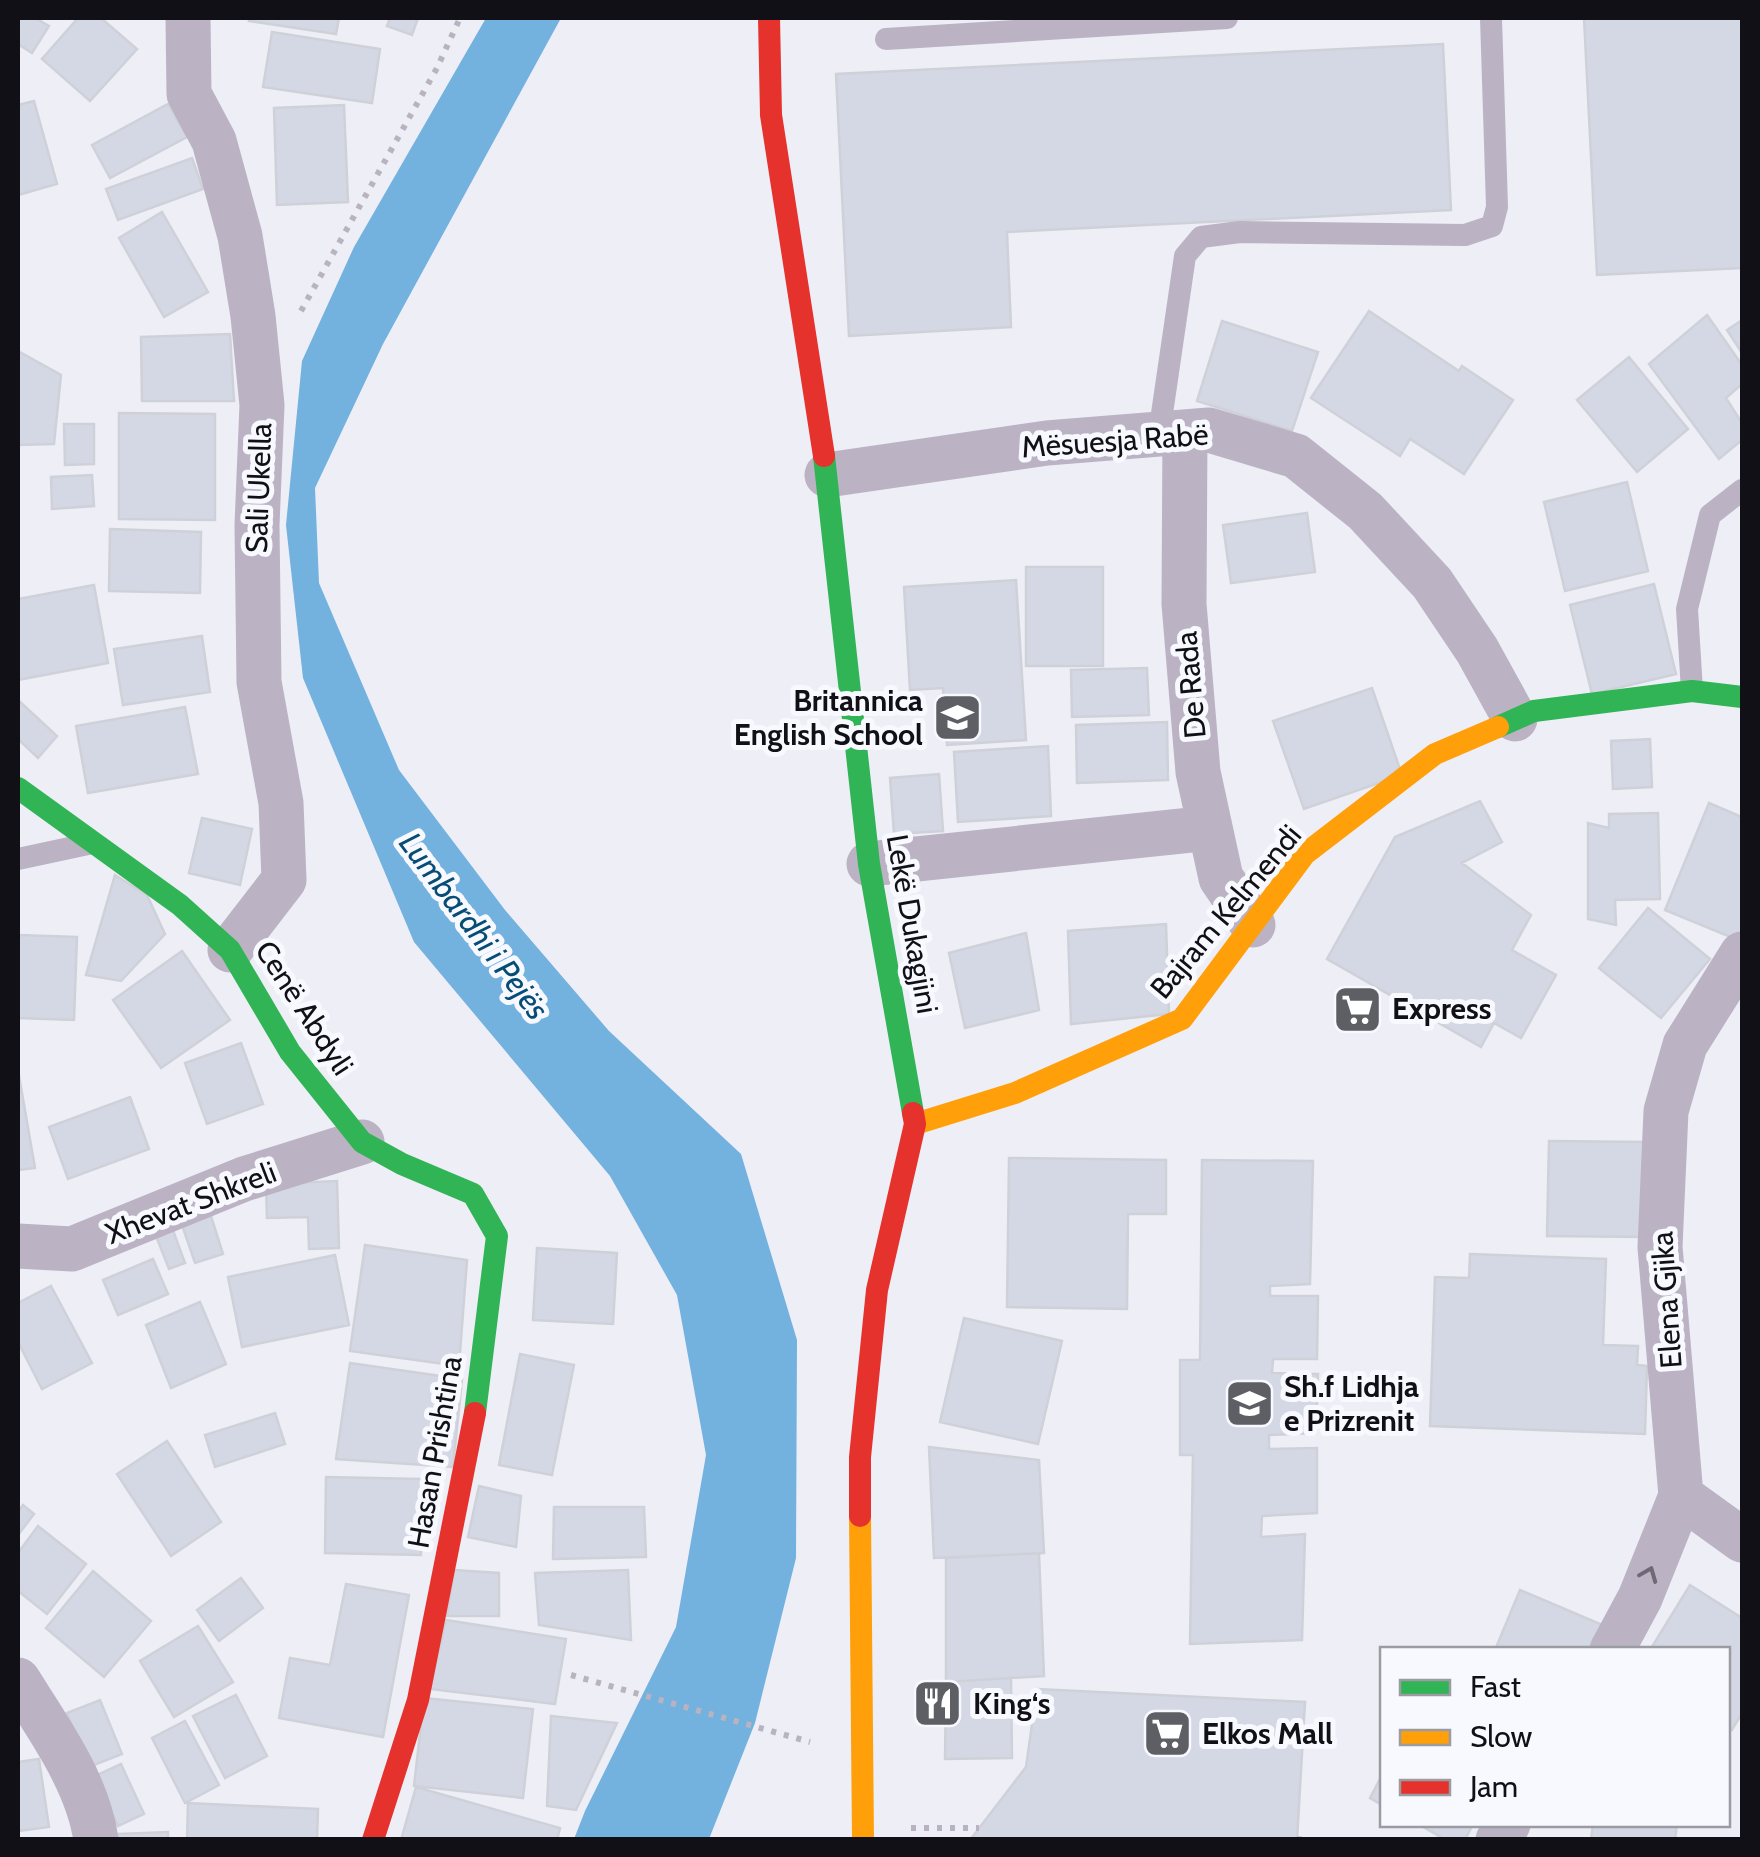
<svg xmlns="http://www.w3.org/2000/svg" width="1760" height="1857" viewBox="0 0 1760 1857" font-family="Cabin,sans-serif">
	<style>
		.water { fill: #73b1de }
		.building { fill: #d4d8e5; stroke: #cfd1d8; stroke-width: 2.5 }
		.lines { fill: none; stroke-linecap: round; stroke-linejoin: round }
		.path { stroke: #b9b3c1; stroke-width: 6; stroke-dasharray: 5 8; stroke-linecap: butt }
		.lane { stroke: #bbb2c3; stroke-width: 22 }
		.street { stroke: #bbb2c3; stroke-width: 45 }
		.fast { stroke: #30b455; stroke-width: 22 }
		.slow { stroke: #ff9f0a; stroke-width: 22 }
		.jam { stroke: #e5322d; stroke-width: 22 }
		.oneway { stroke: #6e6975 }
		.labels { text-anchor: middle; stroke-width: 10; stroke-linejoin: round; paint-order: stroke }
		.street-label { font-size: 30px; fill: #101016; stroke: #f8f8ff }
		.poi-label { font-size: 30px; font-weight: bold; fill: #101016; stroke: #f8f8ff; text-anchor: start }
		.water-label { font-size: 32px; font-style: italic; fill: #064d75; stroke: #f8f8ff }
	</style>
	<rect width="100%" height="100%" fill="#eeeef7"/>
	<path class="water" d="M486 18H561L383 344 315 488 319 583 399 770 505 910 609 1031 741 1154 797 1340 796 1558 755 1723 709 1839H574L585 1811 676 1627 706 1455 677 1295 610 1176 414 942 303 678 286 525 302 361 354 247Z"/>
	<path class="building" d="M18 18H35L49 26 32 53 18 44Z
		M78 18H101L137 49 90 101 42 59Z
		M250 18H339L336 34 249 21Z
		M390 18H418L412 35 387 26Z
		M1584 18H1742V268L1597 275Z
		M272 32 380 49 372 103 263 87Z
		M1443 44 1451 210 1007 232 1011 327 849 336 836 74Z
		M34 101 57 184 18 195V105Z
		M168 104 187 137 110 178 92 145Z
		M344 105 348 202 277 205 274 108Z
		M192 158 203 189 118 220 106 189Z
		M162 212 208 292 164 317 119 238Z
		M1369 311 1459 371 1462 366 1513 400 1464 474 1410 439 1400 456 1311 398Z
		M1707 315 1742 365V384L1726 398 1742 423V440L1719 459 1649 364Z
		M1742 320V353L1727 330Z
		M1222 321 1318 352 1292 431 1197 401Z
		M230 334 234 401H142L141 337Z
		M18 351 61 375 54 444 18 445Z
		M1629 357 1688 429 1637 472 1577 400Z
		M119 413 215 414V520L119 519Z
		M64 424H94V464L65 465Z
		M92 475 94 506 52 509 51 477Z
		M1627 482 1648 571 1565 591 1544 502Z
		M1307 513 1315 572 1231 583 1223 525Z
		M110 529 201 532 200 593 109 591Z
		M1026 567H1103V666H1026Z
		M1016 580 1026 740 947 745 943 688 910 690 904 587Z
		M1654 584 1676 674 1592 694 1570 605Z
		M94 585 108 663 18 680V599Z
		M202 636 210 692 123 705 114 649Z
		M1147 668 1149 715 1072 717 1071 670Z
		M1372 688 1402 775 1304 809 1273 721Z
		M18 700 57 736 38 758 18 739Z
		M185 707 198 774 88 793 76 726Z
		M1167 722 1168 780 1077 783 1076 725Z
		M1650 739 1652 787 1613 789 1611 741Z
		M1048 746 1051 816 958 822 954 752Z
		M939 774 943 831 894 834 890 778Z
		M1480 801 1502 842 1462 863 1531 915 1512 950 1556 975 1521 1038 1494 1023 1481 1047 1327 959 1395 837Z
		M1709 803 1742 817V929L1738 940 1665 910Z
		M1658 813 1660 899 1615 900 1616 925 1588 919V823L1609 828V814Z
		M202 818 252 829 240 885 189 873Z
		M115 875 147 895 165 934 121 981 86 975Z
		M1648 908 1710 959 1661 1018 1599 968Z
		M1166 924 1169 1014 1071 1024 1068 931Z
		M1026 933 1039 1010 965 1028 949 953Z
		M18 935 77 937 74 1020 18 1018Z
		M182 951 230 1020 161 1068 113 1000Z
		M241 1043 263 1104 207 1124 185 1063Z
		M18 1070 35 1168 18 1170Z
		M130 1097 149 1149 68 1179 49 1127Z
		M1549 1141 1645 1142 1643 1237 1547 1236Z
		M1009 1158 1166 1160V1214H1128L1127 1309 1007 1307Z
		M1202 1160 1313 1161 1310 1284 1270 1286V1296H1318L1317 1359H1273L1272 1373 1318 1374 1316 1433 1269 1435V1449L1317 1448V1513L1262 1516 1261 1537 1305 1534 1302 1640 1190 1644 1193 1455H1180V1360H1200Z
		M337 1181 339 1248 309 1249 308 1217 267 1218 266 1184Z
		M211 1216 223 1254 195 1263 182 1225Z
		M171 1225 185 1263 169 1269 154 1231Z
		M365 1245 467 1260 459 1366 350 1351Z
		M537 1248 617 1253 613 1324 533 1320Z
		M1470 1254 1606 1259 1603 1345 1638 1346 1637 1365 1647 1366 1645 1434 1430 1426 1435 1277 1469 1278Z
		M335 1255 349 1325 242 1347 228 1277Z
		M153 1259 168 1294 118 1315 103 1280Z
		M51 1286 92 1363 42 1389 18 1342V1303Z
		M200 1302 226 1364 171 1388 146 1325Z
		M964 1318 1062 1341 1038 1444 940 1422Z
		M520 1354 574 1365 552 1475 499 1465Z
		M350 1363 462 1379 453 1467 336 1459Z
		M275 1413 285 1444 215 1467 205 1435Z
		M167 1441 221 1522 171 1556 117 1474Z
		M929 1447 1039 1460 1044 1553 934 1558Z
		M326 1477 422 1479 421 1555 325 1553Z
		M479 1486 521 1496 516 1547 468 1537Z
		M23 1505 34 1514 18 1535V1512Z
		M554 1507H644L646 1557 553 1559Z
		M38 1526 86 1564 47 1614 18 1591V1553Z
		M1039 1553 1044 1676 946 1682V1558Z
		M454 1570 499 1573V1616H447Z
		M628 1570 631 1640 539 1625 535 1573Z
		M93 1571 151 1621 104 1677 46 1628Z
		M241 1578 263 1608 219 1641 197 1610Z
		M346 1584 409 1595 383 1737 279 1718 290 1658 330 1665Z
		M1690 1585 1742 1618V1713L1732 1730 1728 1727V1650H1650Z
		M1520 1590 1607 1627 1597 1650H1495Z
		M446 1620 566 1639 555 1704 430 1689Z
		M198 1626 233 1682 174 1717 140 1661Z
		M1011 1678 1012 1758 945 1759 946 1682Z
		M1037 1689 1305 1702 1297 1840H970L1026 1767Z
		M236 1695 267 1756 225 1778 193 1716Z
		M424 1698 533 1709 523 1798 414 1786Z
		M100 1700 122 1754 89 1767 67 1713Z
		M551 1716 617 1723 576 1810 547 1806Z
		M185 1721 219 1785 185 1803 152 1738Z
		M39 1759 49 1827 18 1831V1762Z
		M121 1764 144 1814 118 1826 95 1776Z
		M1382 1775V1805L1370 1798Z
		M416 1787 560 1828 557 1840H401Z
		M188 1803 318 1809 317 1840H187Z
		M1418 1824H1473L1465 1840H1446Z
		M1593 1824H1677L1675 1840H1591Z
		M168 1832V1840H118V1834Z"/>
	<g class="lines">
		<path class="path" d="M301 311 437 68 460 18
			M571 1675 810 1742
			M911 1828H979
			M1297 1839 1303 1840"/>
		<path class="lane" d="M886 39 1227 18
			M1159 434 1185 256 1201 237 1240 232 1465 235 1492 226 1497 207 1491 18
			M1692 691 1687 609 1710 515 1742 490
			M18 859 88 844"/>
		<path class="street" d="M188 18 189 94 214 141 240 236 253 316 262 405 257 525 259 682 281 803 284 880 230 950
			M1185 432 1184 604 1198 772 1221 878 1253 925
			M827 475 1047 443 1209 430 1296 456 1365 511 1432 583 1477 650 1515 719
			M869 864 1210 828
			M18 1246 72 1249 244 1179 362 1142
			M1681 1496 1742 1540
			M1612 1650 1640 1598 1681 1496 1660 1247 1666 1111 1685 1045 1742 954
			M18 1680C48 1728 88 1782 96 1840
			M1498 1840 1508 1824"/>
		<path class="fast" d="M824 456 869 864 913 1113
			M1498 727 1534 711 1692 691 1742 697
			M18 788 180 905 230 950 290 1052 362 1142 402 1164 473 1194 497 1236 475 1413"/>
		<path class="slow" d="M915 1124 1015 1093 1182 1019 1305 854 1435 754 1498 727
			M860 1516 863 1840"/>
		<path class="jam" d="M769 18 771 115 824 456
			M860 1516V1457L877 1290 915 1124 913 1113
			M373 1840 418 1700 475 1413"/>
	</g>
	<defs><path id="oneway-chevron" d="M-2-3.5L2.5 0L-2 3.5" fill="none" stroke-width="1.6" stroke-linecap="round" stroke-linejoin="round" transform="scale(2.5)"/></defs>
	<use class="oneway" href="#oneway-chevron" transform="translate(1649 1574) rotate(-68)"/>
	<defs>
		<symbol id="school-square" viewBox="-11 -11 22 22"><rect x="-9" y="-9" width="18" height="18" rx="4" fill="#5e5e65" stroke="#f8f8ff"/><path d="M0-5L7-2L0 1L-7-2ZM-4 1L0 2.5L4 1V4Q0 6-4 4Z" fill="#fff"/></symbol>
		<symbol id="supermarket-square" viewBox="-11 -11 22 22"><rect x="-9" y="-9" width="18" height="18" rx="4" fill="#5e5e65" stroke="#f8f8ff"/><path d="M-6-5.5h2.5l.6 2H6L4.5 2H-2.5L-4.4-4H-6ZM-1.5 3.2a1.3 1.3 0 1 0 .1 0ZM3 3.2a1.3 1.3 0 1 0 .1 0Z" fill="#fff"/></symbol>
		<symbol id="restaurant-square" viewBox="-11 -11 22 22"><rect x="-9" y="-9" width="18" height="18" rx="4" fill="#5e5e65" stroke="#f8f8ff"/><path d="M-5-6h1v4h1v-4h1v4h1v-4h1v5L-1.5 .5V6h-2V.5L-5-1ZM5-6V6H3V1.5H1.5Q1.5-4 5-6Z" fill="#fff"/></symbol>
	</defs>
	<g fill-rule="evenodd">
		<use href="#school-square" x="930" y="690" width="55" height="55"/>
		<use href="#supermarket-square" x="1330" y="982" width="55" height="55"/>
		<use href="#school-square" x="1222" y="1376" width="55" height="55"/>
		<use href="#restaurant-square" x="910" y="1676" width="55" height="55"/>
		<use href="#supermarket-square" x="1140" y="1706" width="55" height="55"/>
	</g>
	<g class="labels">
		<g class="street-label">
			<text transform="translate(1115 441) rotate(-4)" y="10">Mësuesja Rabë</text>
			<text transform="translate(259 488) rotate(-88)" y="10">Sali Ukella</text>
			<text transform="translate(1191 685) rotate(-95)" y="10">De Rada</text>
			<text transform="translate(1226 912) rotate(-50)" y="10">Bajram Kelmendi</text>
			<text transform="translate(912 924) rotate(80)" y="10">Lekë Dukagjini</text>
			<text transform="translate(304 1008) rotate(57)" y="10">Cenë Abdyli</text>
			<text transform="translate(191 1203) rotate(-21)" y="10">Xhevat Shkreli</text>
			<text transform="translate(1667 1300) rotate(-94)" y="10">Elena Gjika</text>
			<text transform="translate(435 1452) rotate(-80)" y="10">Hasan Prishtina</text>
		</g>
		<g class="poi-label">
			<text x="923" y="711" text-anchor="end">Britannica<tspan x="923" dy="34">English School</tspan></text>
			<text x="1392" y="1019">Express</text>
			<text x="1284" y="1397">Sh.f Lidhja<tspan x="1284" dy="34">e Prizrenit</tspan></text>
			<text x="973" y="1714">King‘s</text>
			<text x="1202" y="1744">Elkos Mall</text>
		</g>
		<g class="water-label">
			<text transform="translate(474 926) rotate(53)" y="11">Lumbardhi i Pejës</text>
		</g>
	</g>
	<rect width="1760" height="1857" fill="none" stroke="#101016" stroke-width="40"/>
	<rect x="1380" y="1647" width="350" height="180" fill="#f8f8ff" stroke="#9b9ba2" stroke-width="2.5"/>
	<rect x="1400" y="1680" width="50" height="15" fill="#30b455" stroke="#9b9ba2" stroke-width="2.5"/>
	<text x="1470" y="1697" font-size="30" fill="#101016">Fast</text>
	<rect x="1400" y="1730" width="50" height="15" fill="#ff9f0a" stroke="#9b9ba2" stroke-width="2.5"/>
	<text x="1470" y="1747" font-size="30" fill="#101016">Slow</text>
	<rect x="1400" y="1780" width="50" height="15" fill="#e5322d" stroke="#9b9ba2" stroke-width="2.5"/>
	<text x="1470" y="1797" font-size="30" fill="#101016">Jam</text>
</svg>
